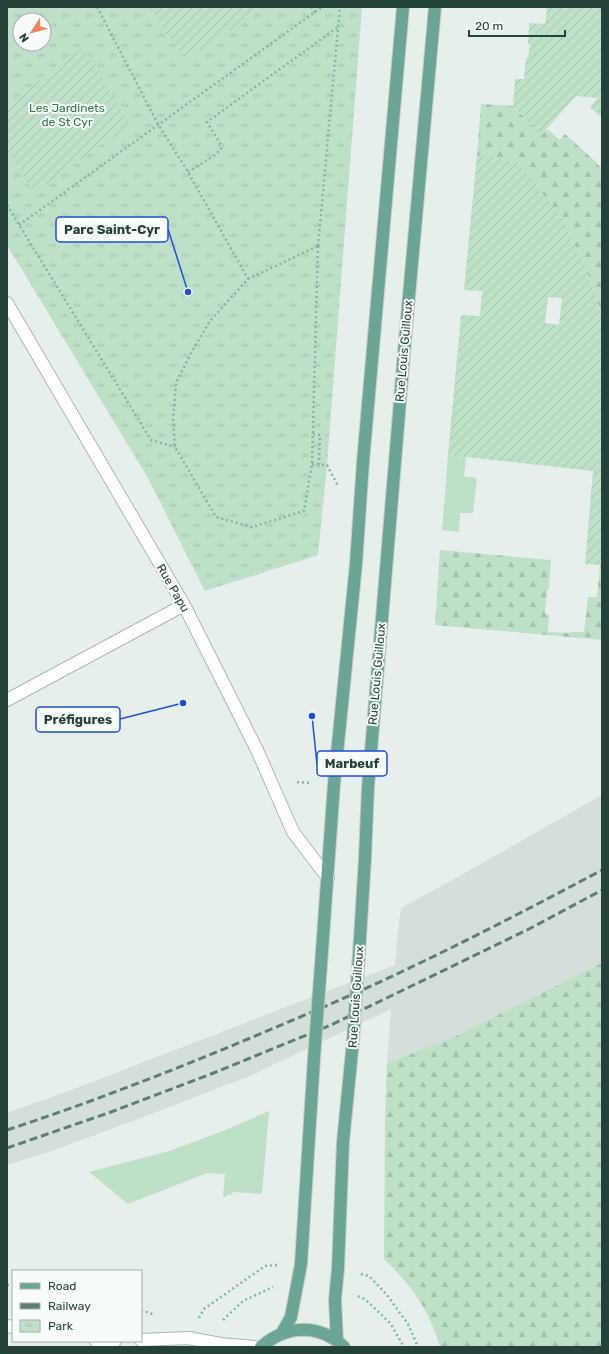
<svg xmlns="http://www.w3.org/2000/svg" width="609" height="1354" viewBox="0 0 609 1354" font-family="Rubik,sans-serif">
	<style>
		.built { fill: #d4dfda }
		.grass { fill: #bfe0c8 }
		.forest { fill: url(#forest-firs) }
		.park { fill: url(#park-tufts); fill-rule: evenodd }
		.garden { fill: url(#garden-furrows); fill-rule: evenodd }
		.lines { fill: none; stroke-linecap: round; stroke-linejoin: round }
		.minor-casing { stroke: #a8b8b2; stroke-width: 14 }
		.major-casing { stroke: #c2cac8; stroke-width: 14 }
		.path { stroke: #86b3a5; stroke-width: 2.5; stroke-dasharray: 2 3; stroke-linecap: butt }
		.minor { stroke: #fff; stroke-width: 12 }
		.major { stroke: #6aa596; stroke-width: 12 }
		.rail { stroke: #5f7d75; stroke-width: 3; stroke-dasharray: 8 4; stroke-linecap: butt }
		.major-bridge-casing { stroke: #c2cac8; stroke-width: 14; stroke-linecap: butt }
		.major-bridge { stroke: #6aa596; stroke-width: 12 }
		.labels { text-anchor: middle; stroke-width: 4; stroke-linejoin: round; paint-order: stroke }
		.park-label { font-size: 12px; fill: #2d7a4b; stroke: #f7fbf9 }
		.street-label { font-size: 12px; fill: #24423a; stroke: #f7fbf9 }
		.leader { fill: none; stroke: #1d4ed8; stroke-width: 1.5 }
		.callout-dot { fill: #1d4ed8; stroke: #f7fbf9; stroke-width: 1.5 }
		.callout { fill: #f7fbf9; stroke: #1d4ed8; stroke-width: 1.5 }
		.callout-label { font-size: 13px; text-anchor: middle; font-weight: bold; fill: #24423a }
	</style>
	<defs>
		<pattern id="forest-firs" width="22" height="20" patternUnits="userSpaceOnUse"><rect width="22" height="20" fill="#bfe0c8"/><path d="M5 1l3.5 6h-7zM16 11l3.5 6h-7z" fill="#a4c1ad"/></pattern>
		<pattern id="park-tufts" width="24" height="20" patternUnits="userSpaceOnUse"><rect width="24" height="20" fill="#bfe0c8"/><path d="M3 7l-1-3M5 7V3M7 7l1-3M15 17l-1-3M17 17v-4M19 17l1-3" fill="none" stroke="#a4c1ad"/></pattern>
		<pattern id="garden-furrows" width="10" height="10" patternUnits="userSpaceOnUse"><rect width="10" height="10" fill="#bfe0c8"/><path d="M-1 1l2-2M0 10L10 0M9 11l2-2" fill="none" stroke="#a4c1ad"/></pattern>
	</defs>
	<rect width="100%" height="100%" fill="#e6efeb"/>
	<path class="built" d="M602 795V963L452 1038 387 1063 391 1009 250 1076 130 1122 52 1151 7 1165V1113L71 1090 395 965 397 938 401 908 447 883Z"/>
	<path class="grass" d="M448 455 466 457 464 476 477 478 473 513H460L459 532 442 530Z
		M269 1111 262 1194 232 1192 231 1195H227L226 1197H223L225 1174 207 1173 128 1204 89 1172 169 1151 223 1131Z"/>
	<path class="forest" d="M481 104 513 106 541 135 547 129 560 140 565 134 595 161 602 169V314L585 266 559 213 477 155Z
		M440 550 551 560 549 589 547 591 545 614 549 615 548 632 570 633V632H584L588 597H597L600 565H602V640L435 625Z
		M602 963V1347H440C431 1313 410 1283 384 1259L385 1118 387 1063 452 1038Z"/>
	<path class="park" d="M7 7H362L327 465 318 555 205 591 148 478 7 245ZM20 20H44V44H20Z"/>
	<path class="garden" d="M149 7H264L186 60Z
		M547 7H602V118L590 107 598 98 576 96 541 135 513 106 515 79H524L526 58H528L530 44H528L529 23 545 24Z
		M84 47 130 124 34 193 7 149V105Z
		M477 155 517 162 559 213 585 266 602 314V565L585 564 593 471 448 455 461 315 480 316 482 291 464 290ZM548 297 562 298 559 325 545 323Z"/>
	<g class="lines">
		<defs>
			<path id="minor" d="M7 303 184 605 257 750 293 832 328 878
				M7 700 184 605
				M7 1326 13 1327
				M141 1340 188 1338 221 1344 254 1347
				M96 1341H115"/>
			<path id="major" d="M322 951 334 784 356 564 363 462 403 7
				M359 954 365 858 368 787 406 329 435 7
				M282 1333 291 1317 301 1264 314 1058
				M337 1341 335 1300 338 1268 343 1142 353 1041
				M261 1347C286 1325 319 1323 344 1347"/>
		</defs>
		<use href="#minor" class="minor-casing"/>
		<use href="#major" class="major-casing"/>
		<path class="path" d="M97 7 158 124 188 172 248 279
			M311 7 315 13
			M188 172 215 155 221 149V145L207 122 338 27
			M7 205 151 440 175 447
			M19 225 322 7
			M318 246 312 464 304 511 252 527 216 517 175 447 173 420 176 383 192 351 210 321 248 279Z
			M318 246 340 7
			M313 434 320 435 319 464
			M312 464 327 465 338 486
			M297 782 312 783
			M361 1274 369 1276 387 1295 408 1324 418 1347
			M7 1285 13 1286
			M358 1296 366 1300 390 1323 404 1347
			M141 1310 155 1315
			M199 1318 204 1309 265 1266 277 1265
			M223 1320 243 1301 273 1287"/>
		<use href="#minor" class="minor"/>
		<use href="#major" class="major"/>
		<path class="rail" d="M7 1130C89 1103 169 1072 248 1039 300 1017 351 996 401 972 469 940 536 905 602 870
			M7 1148 111 1112 211 1074 331 1025 529 929 602 890"/>
		<defs>
			<path id="major-bridge" d="M353 1041 359 954
				M314 1058 322 951"/>
		</defs>
		<use href="#major-bridge" class="major-bridge-casing"/>
		<use href="#major-bridge" class="major-bridge"/>
	</g>
	<g class="labels">
		<g class="park-label">
			<text x="67" y="112">Les Jardinets<tspan x="67" dy="14">de St Cyr</tspan></text>
		</g>
		<g class="street-label">
			<text transform="translate(404 351) rotate(-85)" y="4">Rue Louis Guilloux</text>
			<text transform="translate(173 588) rotate(60)" y="4">Rue Papu</text>
			<text transform="translate(377 674) rotate(-85)" y="4">Rue Louis Guilloux</text>
			<text transform="translate(356 997) rotate(-86)" y="4">Rue Louis Guilloux</text>
		</g>
	</g>
	<path class="leader" d="M188 292L168 229M183 703L120 719M312 716L317 764"/>
	<g class="callout-dot">
		<circle cx="188" cy="292" r="4"/>
		<circle cx="183" cy="703" r="4"/>
		<circle cx="312" cy="716" r="4"/>
	</g>
	<g class="callout">
		<rect x="56" y="217" width="112" height="25" rx="4"/>
		<rect x="36" y="707" width="84" height="25" rx="4"/>
		<rect x="317" y="751" width="70" height="25" rx="4"/>
	</g>
	<g class="callout-label">
		<text x="112" y="234">Parc Saint-Cyr</text>
		<text x="78" y="724">Préfigures</text>
		<text x="352" y="768">Marbeuf</text>
	</g>
	<rect width="609" height="1354" fill="none" stroke="#24423a" stroke-width="16"/>
	<rect x="12" y="1270" width="130" height="72" fill="#f7fbf9" stroke="#a3b1ad"/>
	<rect x="20" y="1283" width="20" height="6" fill="#6aa596" stroke="#a3b1ad"/>
	<text x="48" y="1290" font-size="12" fill="#24423a">Road</text>
	<rect x="20" y="1303" width="20" height="6" fill="#5f7d75" stroke="#a3b1ad"/>
	<text x="48" y="1310" font-size="12" fill="#24423a">Railway</text>
	<rect x="20" y="1320" width="20" height="12" fill="url(#park-tufts)" stroke="#a3b1ad"/>
	<text x="48" y="1330" font-size="12" fill="#24423a">Park</text>
	<g transform="translate(32 32) rotate(234)"><circle r="19" fill="#f7fbf9" stroke="#a3b1ad"/>
	<path d="M0-3L7 15L0 10L-7 15Z" fill="#f4845f"/>
	<text y="-6" font-size="11" font-weight="bold" text-anchor="middle" fill="#24423a">N</text>
	</g>
	<path d="M469 30v6h96v-6" fill="none" stroke="#24423a" stroke-width="2"/>
	<text x="475" y="30" font-size="12" fill="#24423a" stroke="#f7fbf9" stroke-width="3" paint-order="stroke">20 m</text>
</svg>
